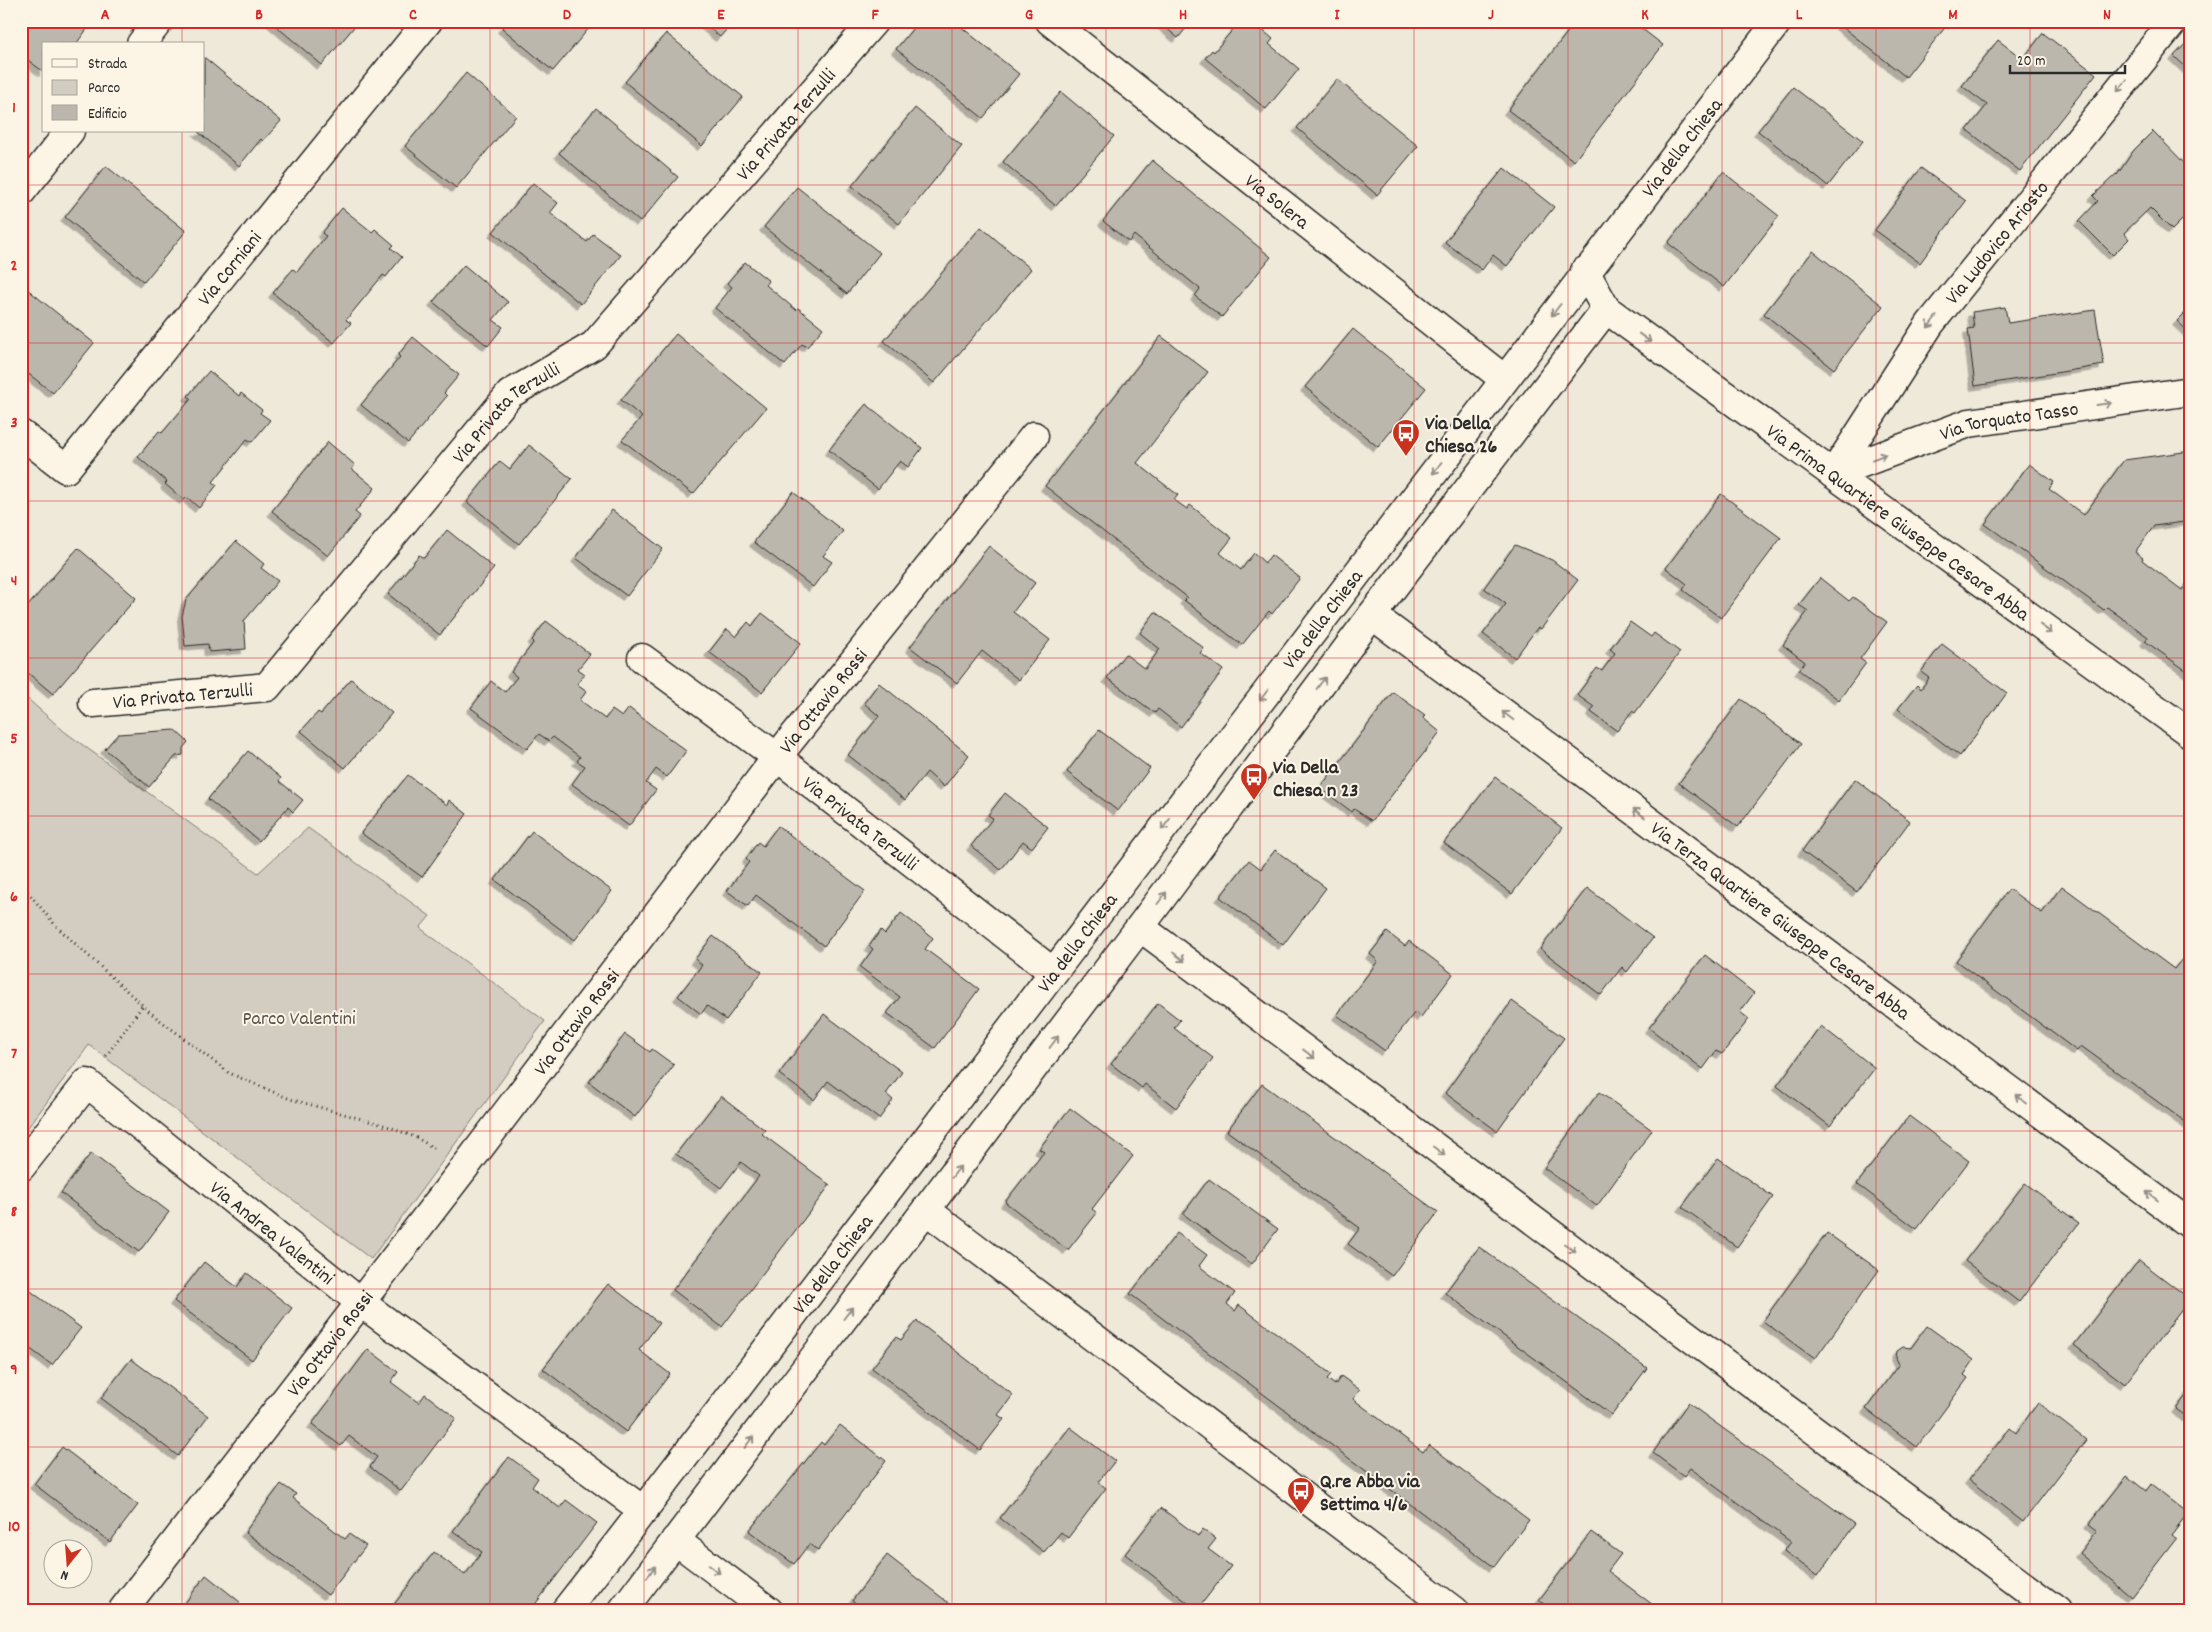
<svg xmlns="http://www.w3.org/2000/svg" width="2212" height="1632" viewBox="0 0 2212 1632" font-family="Dekko,sans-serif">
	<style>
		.green { fill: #d2cdc0; stroke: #7e7c76 }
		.building { fill: #bcb7ac; stroke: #2b2b2b; filter: url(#shadow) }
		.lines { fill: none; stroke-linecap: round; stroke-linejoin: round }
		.minor-casing { stroke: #2b2b2b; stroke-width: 31 }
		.path { stroke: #2b2b2b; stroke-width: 3; stroke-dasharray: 1 4; stroke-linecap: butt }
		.minor { stroke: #fcf5e5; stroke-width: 28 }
		.oneway { stroke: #949088 }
		.grid { fill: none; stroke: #d62828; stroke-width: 1; stroke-opacity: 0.55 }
		.labels { text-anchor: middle; stroke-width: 4; stroke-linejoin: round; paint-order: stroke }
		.street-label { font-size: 20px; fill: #2b2b2b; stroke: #fcf5e5 }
		.poi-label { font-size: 20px; font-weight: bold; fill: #2b2b2b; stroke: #fcf5e5; text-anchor: start }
		.park-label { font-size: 20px; fill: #555450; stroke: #fcf5e5 }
		.neatline { fill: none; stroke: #d62828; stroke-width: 2 }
		.grid-label { font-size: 16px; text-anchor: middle; font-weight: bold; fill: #d62828 }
	</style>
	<defs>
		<filter id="shadow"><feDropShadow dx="-4.5" dy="4.5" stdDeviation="0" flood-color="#0004"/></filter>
	</defs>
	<rect width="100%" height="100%" fill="#efe9da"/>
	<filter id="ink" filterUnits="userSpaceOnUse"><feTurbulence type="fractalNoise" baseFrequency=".02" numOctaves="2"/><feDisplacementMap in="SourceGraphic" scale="10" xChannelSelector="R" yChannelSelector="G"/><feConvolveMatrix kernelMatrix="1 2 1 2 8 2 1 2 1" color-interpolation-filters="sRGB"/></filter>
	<g filter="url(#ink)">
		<path class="green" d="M21 693 65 732 258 873 308 828 430 916 420 928 545 1021 371 1259 89 1045 21 1137Z"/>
		<path class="building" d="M21 21H93L76 44H44V72L21 55Z
			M270 21H359L322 65Z
			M508 21H595L553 71 502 28Z
			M701 21H734L720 37Z
			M919 21H954L1019 74 983 118 896 49Z
			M1158 21H1192L1178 38Z
			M1240 21H1252L1273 39 1269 44 1299 69 1266 109 1205 58 1212 50 1214 52Z
			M1576 21H1632L1663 45 1574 161 1508 110Z
			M1843 21H1942L1947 25 1906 77 1840 25Z
			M666 33 743 97 702 146 625 82Z
			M2043 33 2096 74 2020 171 1967 130 1987 105 1962 86 1998 40 2023 59Z
			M2191 38V72L2174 56Z
			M204 57 281 121 263 141 261 139 239 166 197 131H204Z
			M466 73 516 116 456 188 405 146Z
			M1337 79 1418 146 1377 195 1297 128Z
			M1793 87 1863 141 1828 186 1758 131Z
			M1061 92 1114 136 1056 206 1003 162Z
			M596 108 678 177 640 222 559 153Z
			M915 108 962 146 899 224 852 186Z
			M2153 131 2191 170V188L2183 195 2191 202V211L2172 230 2150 208 2124 233 2129 239 2113 255 2079 221 2098 201 2093 196 2116 174 2117 175 2134 150Z
			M1152 160 1271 257 1222 317 1195 296 1200 289 1134 235 1129 242 1103 221Z
			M106 166 186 231 144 282 65 217Z
			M1504 168 1554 207 1507 266 1493 255 1482 270 1445 242Z
			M1921 168 1966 201 1920 263 1875 230Z
			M1723 172 1779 216 1724 287 1668 243Z
			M533 183 558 203 550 213 587 242 593 234 621 255 581 304 493 232Z
			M797 187 880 253 847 294 764 227Z
			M342 208 372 232 375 229 394 245 391 248 402 257 386 277 383 275 346 320 351 323 334 343 273 293 293 269 297 272 326 236 322 233Z
			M981 227 1031 269 934 383 884 341Z
			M1813 251 1883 306 1834 369 1764 314Z
			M745 262 769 281 766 285 796 310 798 308 823 328 807 347 802 344 785 365 715 308 732 287 727 283Z
			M464 265 508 302 493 320 503 327 488 346 433 302Z
			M21 284 94 343 53 393 21 368Z
			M2005 307 2008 323 2095 310 2104 365 1975 386 1968 329 1974 328 1972 312Z
			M2191 307V334L2177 321Z
			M1353 329 1426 388 1378 447 1305 387Z
			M676 334 766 408 693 494 622 440 642 417 621 400Z
			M1161 336 1208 372 1137 463 1178 495 1174 500 1187 509 1190 505 1232 538 1220 553 1241 570 1254 553 1265 563 1271 555 1300 578 1272 614 1269 611 1242 645 1184 600 1187 597 1045 486Z
			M413 337 459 375 444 393 447 396 408 443 361 405 400 357 398 355Z
			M209 371 239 396 241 393 262 410 260 413 270 420 252 442 247 439 213 482 217 485 199 508 187 497 184 500 165 484 167 482 138 457 159 431 162 433 191 399 188 396Z
			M866 404 922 448 908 467 900 461 878 489 829 450Z
			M328 442 355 465 352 469 375 488 355 512 360 516 328 556 272 511Z
			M529 445 572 479 519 544 467 502 500 461 510 469Z
			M2191 451V521L2154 526 2135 552 2143 558 2142 560 2182 590 2187 583 2191 585V674L2145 641 2148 637 2107 607 2104 610 1985 524 2029 464 2054 482 2049 489 2084 515 2124 460Z
			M793 492 843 531 823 556 832 562 813 587 754 542Z
			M1721 494 1781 538 1721 618 1683 590 1687 584 1666 568Z
			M612 510 663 549 627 596 576 558Z
			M447 530 494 568 440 635 388 594 419 555 424 558Z
			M236 541 264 564 261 568 278 581 244 621 246 649 209 652 208 644 185 646 182 616 186 600Z
			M1515 545 1552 560 1578 580 1541 629 1538 627 1515 658 1483 634 1506 604 1484 588Z
			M989 546 1035 583 1013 612 1050 640 1019 680 982 651 957 683 910 647Z
			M78 548 136 598 53 694 21 667V614Z
			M1820 578 1849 601 1853 597 1887 622 1860 659 1866 663 1839 700 1799 670 1805 662 1783 645 1808 611 1799 605Z
			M1155 612 1204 648 1200 653 1223 670 1181 727 1158 709 1155 713 1107 678 1125 654 1145 669 1160 649 1140 633Z
			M762 613 801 643 762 692 709 652 727 629 736 637 748 622 752 626Z
			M546 621 590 654 578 669 585 674 577 684 587 691 580 700 605 719 612 710 622 717 629 708 686 751 667 777 656 769 646 783 656 790 629 826 572 784 585 766 577 761 580 757 553 737 549 741 539 734 527 749 471 708 491 681 505 692 517 677 511 672 534 642 532 640Z
			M1630 622 1651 637 1654 633 1680 652 1635 713 1632 711 1617 731 1591 712 1594 707 1577 695 1597 668 1602 671 1615 653 1610 649Z
			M1942 644 2007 693 1960 756 1898 709 1917 685 1921 689 1929 678 1921 672Z
			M351 679 392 713 345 768 301 731 318 712 321 714Z
			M879 683 969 755 944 787 927 772 905 800 848 755 879 716 864 703Z
			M1393 692 1425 715 1423 718 1440 732 1372 821 1354 809 1352 812 1320 788Z
			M1741 699 1801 744 1738 827 1679 783Z
			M175 730 188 742 183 748V755L176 756 149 787 105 749 118 734Z
			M1099 730 1150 768 1118 811 1067 772Z
			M248 751 281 778 279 781 303 800 293 812 288 807 259 841 208 799Z
			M408 775 447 805 449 800 467 814 422 877 361 833Z
			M1495 777 1562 828 1512 894 1444 843Z
			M1855 779 1910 821 1857 892 1802 851Z
			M1005 793 1048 827 1032 848 1023 841 1001 870 971 846 993 818 988 815Z
			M778 826 865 891 824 946 756 895 748 906 727 891 749 862 746 859 758 842 763 846Z
			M532 831 612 891 575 940 495 880Z
			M1275 850 1326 888 1283 945 1220 897 1249 860 1261 869Z
			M2062 886 2174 969 2182 959 2191 965V1126L2081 1046 2077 1051 1956 961 2009 889 2042 913Z
			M1587 888 1653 938 1627 972 1622 967 1601 995 1540 949Z
			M901 913 933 938 925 949 979 989 935 1048 887 1013 900 997 860 967 873 949 869 946 881 930 885 934Z
			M1387 932 1405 946 1409 941 1453 974 1421 1017 1415 1012 1385 1051 1337 1015 1378 961 1370 954Z
			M713 936 762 972 726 1020 707 1006 701 1014 678 996 702 965 695 959Z
			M1705 955 1754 993 1740 1012 1749 1019 1722 1054 1716 1051 1703 1069 1649 1028Z
			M1512 1001 1564 1038 1497 1131 1445 1093Z
			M1158 1003 1180 1020 1174 1028 1213 1058 1176 1108 1145 1084 1142 1088 1111 1064Z
			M824 1014 902 1072 886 1094 893 1100 879 1119 828 1081 814 1100 779 1074Z
			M1821 1026 1875 1068 1830 1126 1777 1086Z
			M625 1034 650 1052 652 1049 674 1065 635 1117 589 1082Z
			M1262 1084 1438 1212 1392 1276 1348 1244 1360 1228 1227 1131Z
			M1599 1092 1652 1130 1597 1206 1544 1168Z
			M721 1096 765 1130 762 1134 830 1185 722 1327 673 1290 759 1176 741 1162 721 1188 676 1154Z
			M1070 1108 1133 1156 1092 1209 1097 1213 1068 1250 1005 1202 1044 1152 1039 1149Z
			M1909 1116 1969 1161 1917 1229 1857 1184Z
			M91 1153 169 1212 139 1252 61 1193Z
			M1718 1158 1773 1197 1737 1247 1682 1207Z
			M1209 1179 1278 1229 1252 1264 1183 1214Z
			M2025 1183 2079 1223 2019 1302 1965 1261Z
			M1177 1233 1207 1255 1199 1266 1235 1293 1227 1304 1235 1311 1239 1305 1331 1374 1327 1379 1335 1385 1341 1376 1360 1390 1353 1399 1423 1452 1429 1445 1529 1520 1494 1567 1130 1294Z
			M1827 1233 1879 1270 1815 1359 1763 1321Z
			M1479 1247 1647 1368 1612 1415 1445 1293Z
			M2139 1260 2190 1299 2125 1384 2074 1345Z
			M204 1262 237 1287 247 1273 292 1308 252 1360 174 1301Z
			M21 1284 81 1328 52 1365 21 1342Z
			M608 1284 659 1323 639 1350 670 1374 626 1432 543 1369Z
			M917 1321 1013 1395 998 1415 1004 1419 980 1450 872 1368 896 1337 901 1340Z
			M1927 1326 1974 1360 1964 1375 1968 1378 1917 1447 1866 1409 1899 1364 1896 1358 1897 1351 1903 1347 1911 1348Z
			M368 1349 398 1372 391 1382 419 1403 425 1394 456 1418 401 1491 370 1467 377 1457 349 1436 341 1446 312 1424Z
			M131 1359 208 1416 178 1456 101 1398Z
			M2191 1389V1420L2176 1409Z
			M1688 1403 1855 1524 1818 1576 1784 1551 1791 1542 1690 1468 1684 1476 1653 1453Z
			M2038 1403 2086 1440 2023 1522 1969 1480 2010 1428 2016 1433Z
			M840 1425 886 1461 818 1550 809 1544 794 1564 749 1531 821 1442 824 1445Z
			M1070 1427 1115 1461 1098 1482 1106 1488 1068 1538 1061 1532 1044 1552 1000 1518Z
			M62 1447 138 1505 110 1542 34 1484Z
			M509 1457 538 1478 532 1487 560 1508 566 1500 597 1523 530 1611H389L434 1552 465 1575 482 1552 453 1531Z
			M2127 1476 2146 1491 2151 1484 2188 1513 2171 1535 2176 1539 2131 1597 2079 1553 2097 1530 2089 1524Z
			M281 1484 296 1494 293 1498 345 1539 349 1534 366 1546 328 1595 245 1532Z
			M1161 1508 1198 1536 1203 1529 1216 1539 1208 1549 1231 1566 1197 1610 1125 1554Z
			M1591 1532 1621 1554 1608 1571 1661 1611H1552L1539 1600Z
			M887 1555 959 1611H865L852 1601Z
			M206 1575 240 1602 233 1611H179Z
			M21 1597 39 1611H21Z"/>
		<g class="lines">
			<defs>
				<g id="minor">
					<path id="s1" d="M1050 21 1504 379"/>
					<path d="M141 44 159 21"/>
					<path d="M21 192 70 131"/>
					<path id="s2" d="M1585 271 1606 309 2191 734"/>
					<path id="s3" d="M21 434 66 469 428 21"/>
					<path id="s4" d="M1833 474 1930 324 2174 21"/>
					<path id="s5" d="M1833 474 1969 423 2191 391"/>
					<path id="s6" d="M1372 615 2191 1225"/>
					<path id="s7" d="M642 658 777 757 1053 972"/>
					<path id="s8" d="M93 703 267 687 510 394 594 345 874 21"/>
					<path d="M1140 927 2057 1611"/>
					<path id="s9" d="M21 1167 87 1083 360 1302 644 1511"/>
					<path d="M926 1210 1454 1611"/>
					<path d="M675 1540 769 1611"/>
					<path id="s10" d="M122 1611 465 1167 777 757 1034 436"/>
					<path id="s11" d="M565 1611C689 1453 810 1292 932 1132 1214 762 1493 390 1778 21"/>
					<path d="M622 1611 1140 927 1372 615 1606 309"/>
				</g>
			</defs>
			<use href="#minor" class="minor-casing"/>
			<path class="path" d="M21 884 56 926 152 1014 229 1073 290 1099 387 1126 417 1138 437 1150
				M106 1056 143 1005"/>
			<use href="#minor" class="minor"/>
		</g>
		<defs><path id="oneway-shaft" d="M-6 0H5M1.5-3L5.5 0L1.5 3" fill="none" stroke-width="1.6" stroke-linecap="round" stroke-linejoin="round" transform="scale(1.25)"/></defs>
		<g class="oneway">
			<use href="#oneway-shaft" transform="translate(2122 86) rotate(129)"/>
			<use href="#oneway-shaft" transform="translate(1556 310) rotate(127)"/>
			<use href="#oneway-shaft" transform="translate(1932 322) rotate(127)"/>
			<use href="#oneway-shaft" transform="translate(1645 338) rotate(36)"/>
			<use href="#oneway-shaft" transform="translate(2104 404) rotate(-8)"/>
			<use href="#oneway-shaft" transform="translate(1879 457) rotate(-21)"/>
			<use href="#oneway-shaft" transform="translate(1437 468) rotate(127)"/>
			<use href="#oneway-shaft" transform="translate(2046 629) rotate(36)"/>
			<use href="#oneway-shaft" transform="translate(1321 683) rotate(-53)"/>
			<use href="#oneway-shaft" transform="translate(1264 695) rotate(127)"/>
			<use href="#oneway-shaft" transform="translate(1508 716) rotate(-143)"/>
			<use href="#oneway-shaft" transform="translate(1639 813) rotate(-143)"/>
			<use href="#oneway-shaft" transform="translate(1166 824) rotate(127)"/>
			<use href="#oneway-shaft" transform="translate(1162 898) rotate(-53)"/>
			<use href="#oneway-shaft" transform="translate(1179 957) rotate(37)"/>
			<use href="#oneway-shaft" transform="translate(1054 1042) rotate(-53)"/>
			<use href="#oneway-shaft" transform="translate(1309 1054) rotate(37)"/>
			<use href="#oneway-shaft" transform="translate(2021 1099) rotate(-143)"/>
			<use href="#oneway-shaft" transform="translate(1439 1151) rotate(37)"/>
			<use href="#oneway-shaft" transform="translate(956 1172) rotate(-53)"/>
			<use href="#oneway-shaft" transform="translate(2152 1196) rotate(-143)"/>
			<use href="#oneway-shaft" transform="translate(1570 1248) rotate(37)"/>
			<use href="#oneway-shaft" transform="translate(848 1313) rotate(-53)"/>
			<use href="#oneway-shaft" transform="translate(749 1442) rotate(-53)"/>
			<use href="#oneway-shaft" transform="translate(714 1569) rotate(37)"/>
			<use href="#oneway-shaft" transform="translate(651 1572) rotate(-53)"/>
		</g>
	</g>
	<path class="grid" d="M182 21V44M336 21V1611M490 21V1611M644 21V1611M798 21V1611M952 21V1611M1106 21V1611M1260 21V1611M1414 21V1611M1568 21V1611M1722 21V1611M1876 21V1611M2030 21V1611M182 131V1611M21 185H2191M21 343H2191M21 501H2191M21 658H2191M21 816H2191M21 974H2191M21 1131H2191M21 1289H2191M21 1447H2191"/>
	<defs>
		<symbol id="bus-pin" viewBox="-11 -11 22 30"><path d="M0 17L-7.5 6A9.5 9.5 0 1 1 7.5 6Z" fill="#c8321e" stroke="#fcf5e5"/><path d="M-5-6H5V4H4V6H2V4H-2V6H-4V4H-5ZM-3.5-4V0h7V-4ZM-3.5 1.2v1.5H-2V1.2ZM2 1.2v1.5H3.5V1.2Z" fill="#fff"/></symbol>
	</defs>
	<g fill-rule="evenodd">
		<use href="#bus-pin" x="1390" y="417" width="32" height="43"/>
		<use href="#bus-pin" x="1238" y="761" width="32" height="43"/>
		<use href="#bus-pin" x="1285" y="1475" width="32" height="43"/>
	</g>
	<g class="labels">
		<g class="street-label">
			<text dy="7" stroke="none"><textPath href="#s8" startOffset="945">Via Privata Terzulli</textPath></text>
			<text dy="7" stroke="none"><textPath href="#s11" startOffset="1841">Via della Chiesa</textPath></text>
			<text dy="7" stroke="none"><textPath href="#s1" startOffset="290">Via Solera</textPath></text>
			<text dy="7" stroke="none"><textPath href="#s4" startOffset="284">Via Ludovico Ariosto</textPath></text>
			<text dy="7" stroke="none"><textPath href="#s3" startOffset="316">Via Corniani</textPath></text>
			<text dy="7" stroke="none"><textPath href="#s8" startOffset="540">Via Privata Terzulli</textPath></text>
			<text dy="7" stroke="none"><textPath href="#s5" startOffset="185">Via Torquato Tasso</textPath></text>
			<text dy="7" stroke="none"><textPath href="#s2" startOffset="405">Via Prima Quartiere Giuseppe Cesare Abba</textPath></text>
			<text dy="7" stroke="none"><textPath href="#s11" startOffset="1248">Via della Chiesa</textPath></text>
			<text dy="7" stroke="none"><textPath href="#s8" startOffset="90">Via Privata Terzulli</textPath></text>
			<text dy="7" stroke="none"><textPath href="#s10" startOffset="1149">Via Ottavio Rossi</textPath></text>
			<text dy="7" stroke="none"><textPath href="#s7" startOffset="274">Via Privata Terzulli</textPath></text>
			<text dy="7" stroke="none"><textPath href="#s6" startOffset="510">Via Terza Quartiere Giuseppe Cesare Abba</textPath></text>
			<text dy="7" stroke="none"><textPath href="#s11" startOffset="842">Via della Chiesa</textPath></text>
			<text dy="7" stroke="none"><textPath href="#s10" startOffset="744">Via Ottavio Rossi</textPath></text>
			<text dy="7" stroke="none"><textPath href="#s9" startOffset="345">Via Andrea Valentini</textPath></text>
			<text dy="7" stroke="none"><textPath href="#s11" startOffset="438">Via della Chiesa</textPath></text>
			<text dy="7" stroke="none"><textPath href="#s10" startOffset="339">Via Ottavio Rossi</textPath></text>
		</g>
		<g class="poi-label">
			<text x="1425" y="429">Via Della<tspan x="1425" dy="23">Chiesa 26</tspan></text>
			<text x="1273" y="773">Via Della<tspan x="1273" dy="23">Chiesa n 23</tspan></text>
			<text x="1320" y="1487">Q.re Abba via<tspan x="1320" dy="23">Settima 4/6</tspan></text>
		</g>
		<g class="park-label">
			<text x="299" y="1024">Parco Valentini</text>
		</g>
	</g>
	<rect width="2212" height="1632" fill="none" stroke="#fcf5e5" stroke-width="55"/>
	<rect x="42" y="42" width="162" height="90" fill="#fcf5e5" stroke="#a8a49b"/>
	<rect x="52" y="59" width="25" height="8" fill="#fcf5e5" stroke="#a8a49b"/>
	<text x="88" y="68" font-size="15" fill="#2b2b2b">Strada</text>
	<rect x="52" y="80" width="25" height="15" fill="#d2cdc0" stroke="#a8a49b"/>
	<text x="88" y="92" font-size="15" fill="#2b2b2b">Parco</text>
	<rect x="52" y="105" width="25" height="15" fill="#bcb7ac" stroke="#a8a49b"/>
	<text x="88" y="118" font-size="15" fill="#2b2b2b">Edificio</text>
	<g transform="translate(68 1564) rotate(197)"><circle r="24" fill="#fcf5e5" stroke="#a8a49b"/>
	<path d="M0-4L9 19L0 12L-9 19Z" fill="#c8321e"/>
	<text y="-8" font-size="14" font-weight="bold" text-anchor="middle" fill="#2b2b2b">N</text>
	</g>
	<path d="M2010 65v8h115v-8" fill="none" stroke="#2b2b2b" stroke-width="2.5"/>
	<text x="2017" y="65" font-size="15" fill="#2b2b2b" stroke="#fcf5e5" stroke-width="4" paint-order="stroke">20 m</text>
	<rect x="28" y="28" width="2156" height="1576" class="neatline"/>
	<g class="grid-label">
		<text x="105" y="19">A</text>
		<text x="259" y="19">B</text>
		<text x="413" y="19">C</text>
		<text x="567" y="19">D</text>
		<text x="721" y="19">E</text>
		<text x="875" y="19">F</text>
		<text x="1029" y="19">G</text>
		<text x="1183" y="19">H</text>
		<text x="1337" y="19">I</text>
		<text x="1491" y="19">J</text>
		<text x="1645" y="19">K</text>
		<text x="1799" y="19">L</text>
		<text x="1953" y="19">M</text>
		<text x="2107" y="19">N</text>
		<text x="14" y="112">1</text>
		<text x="14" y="270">2</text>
		<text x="14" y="427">3</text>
		<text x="14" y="585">4</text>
		<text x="14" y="743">5</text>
		<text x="14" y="901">6</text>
		<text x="14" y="1058">7</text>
		<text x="14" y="1216">8</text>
		<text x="14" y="1374">9</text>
		<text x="14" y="1531">10</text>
	</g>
</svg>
